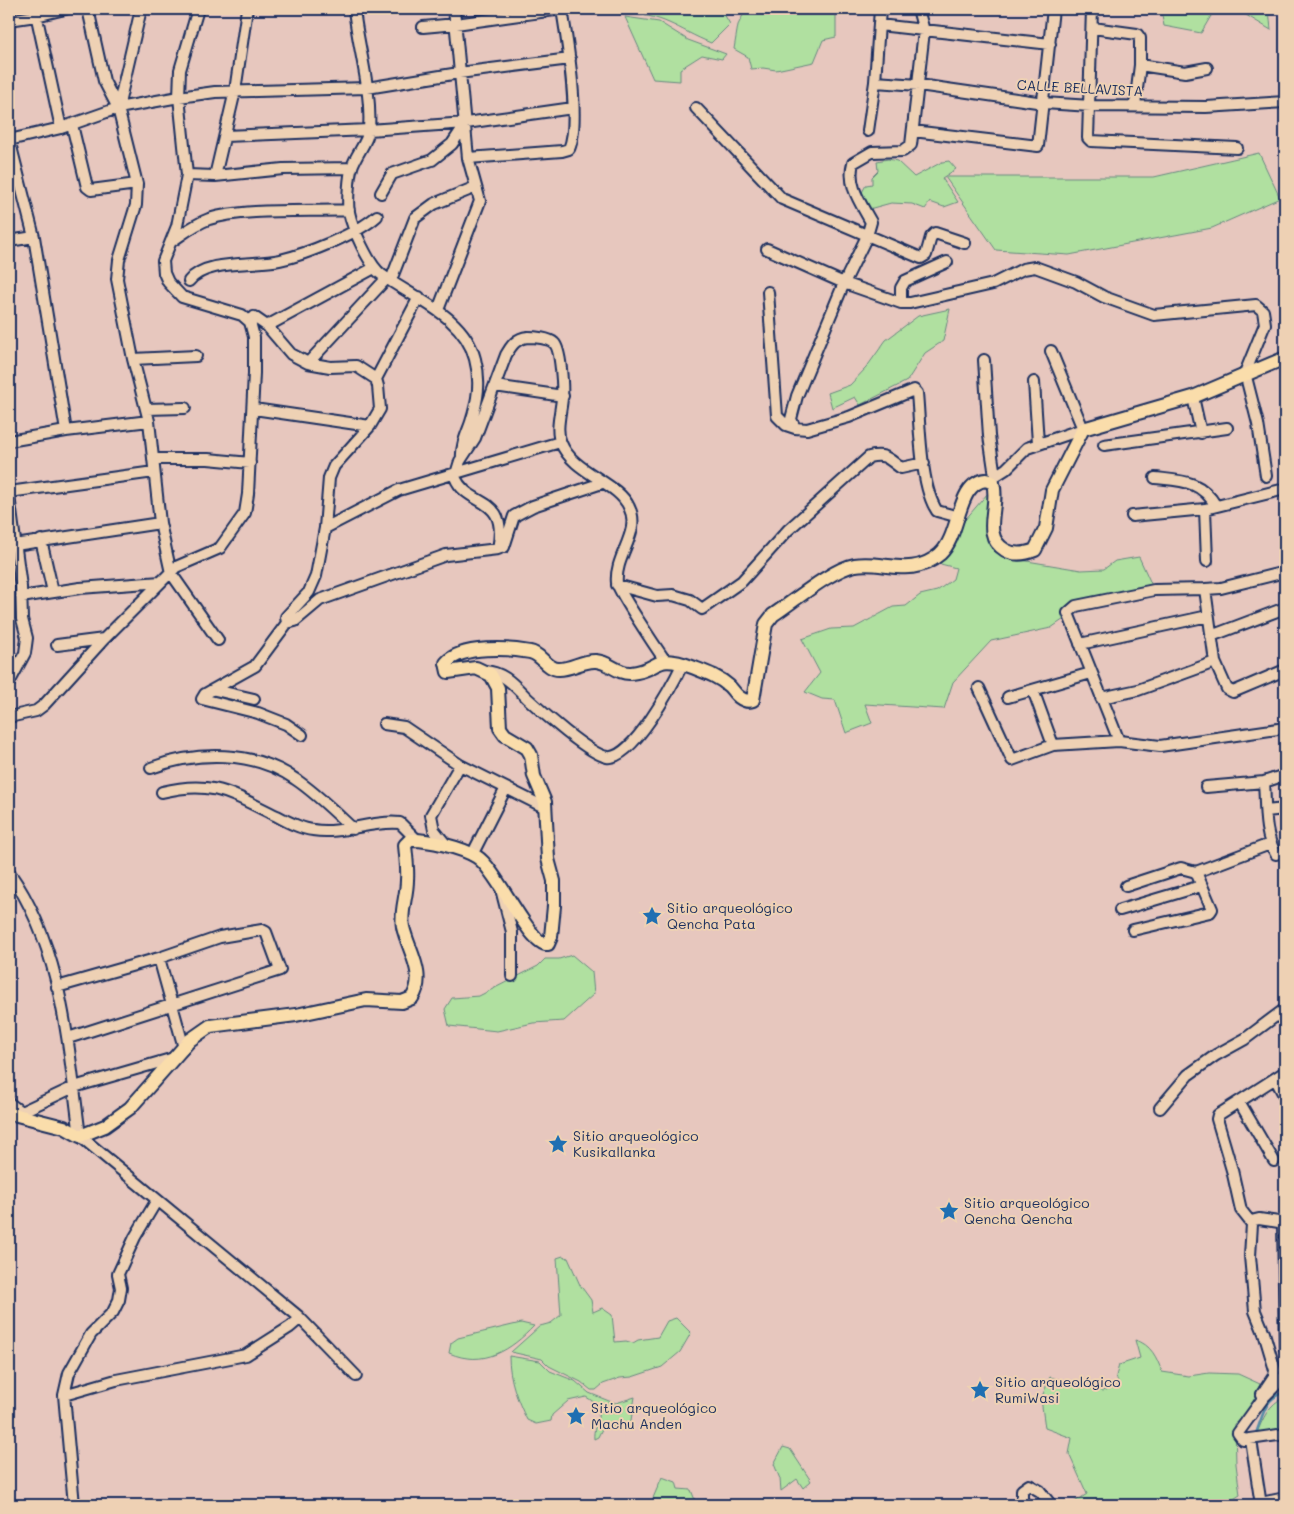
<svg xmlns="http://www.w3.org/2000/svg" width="1294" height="1514" viewBox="0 0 1294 1514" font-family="Mali,sans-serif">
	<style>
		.green { fill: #b0e0a0; stroke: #66887f }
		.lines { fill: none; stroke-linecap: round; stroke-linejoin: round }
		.stream { stroke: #558ca7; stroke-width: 2.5 }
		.minor-casing { stroke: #1b2f5e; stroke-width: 14 }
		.major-casing { stroke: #1b2f5e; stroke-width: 16 }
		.minor { stroke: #eed1b4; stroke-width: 10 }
		.major { stroke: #faddab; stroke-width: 12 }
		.labels { text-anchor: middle; stroke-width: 4; stroke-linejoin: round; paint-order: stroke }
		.street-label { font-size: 14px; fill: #1b2f5e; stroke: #eed1b4 }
		.poi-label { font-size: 14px; fill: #1b2f5e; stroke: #eed1b4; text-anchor: start }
	</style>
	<rect width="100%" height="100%" fill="#e7c7be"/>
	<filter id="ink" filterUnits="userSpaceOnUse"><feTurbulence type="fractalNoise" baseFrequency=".02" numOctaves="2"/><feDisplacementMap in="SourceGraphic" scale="10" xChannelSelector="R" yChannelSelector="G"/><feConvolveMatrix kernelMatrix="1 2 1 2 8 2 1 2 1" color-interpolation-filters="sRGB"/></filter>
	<g filter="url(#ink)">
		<path class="green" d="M621 9H721L730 24 711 43C678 30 661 12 624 15Z
			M746 9H761L773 15 781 9H836V37L823 40 814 62 776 70 763 68 751 69 748 57 734 49 738 25Z
			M1161 9H1215L1201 33 1164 26Z
			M1236 9H1269L1271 30Z
			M625 17 659 22 688 40 726 54 722 59 702 55 680 69V81L653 79Z
			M1259 153 1280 198 1212 228 1069 255 996 250 945 177H1154Z
			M888 159 897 161 914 177 942 162 949 161 956 169 942 178 958 202 944 207 930 202 925 209 912 204 891 203 869 209 860 196 866 185 872 184V177L878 171 877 161Z
			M950 309 943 341 925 353 907 381 860 405 855 397 832 408 828 393 850 385 866 368 886 340 918 316Z
			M988 493 990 503 991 543 1003 557 1081 570 1104 569 1115 561 1139 557 1154 590 1083 606 1051 628 991 641 953 682 944 709 865 704 872 723 846 733 835 700 822 699 805 692 820 673 802 639 831 629 854 628 893 607 906 606 920 595 937 591 953 579 956 568 933 562 950 550 964 521Z
			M572 955 592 972 594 994 564 1021 533 1023 497 1031 449 1026 445 1009 452 998 479 996 538 966 545 959H559Z
			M563 1256 568 1258 580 1285 591 1300 593 1312 602 1308 612 1315 615 1342 626 1341 633 1343 638 1340 658 1337 667 1321 676 1318 691 1333 680 1352 662 1367 632 1377 620 1378 603 1384 596 1390H591L581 1382 549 1366 542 1359 511 1352 540 1326 551 1323 561 1315 557 1258Z
			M521 1323 534 1326C511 1350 484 1368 449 1353L451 1343 458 1338Z
			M1135 1340C1151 1344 1157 1358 1162 1372L1189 1376 1209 1373 1238 1374 1260 1384 1249 1414 1235 1424 1236 1464 1240 1495 1232 1500 1233 1505H1070L1087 1494 1069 1454 1072 1438 1045 1428 1041 1399 1050 1377 1102 1391 1119 1386 1116 1376 1119 1365 1140 1358Z
			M509 1356 540 1361 550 1371 575 1381 589 1393 609 1401 616 1403 635 1397 631 1420 627 1426 614 1428 608 1424 604 1425 598 1437 594 1439C592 1421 610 1410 586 1397L568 1401 552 1415 551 1421 536 1424 527 1420C517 1400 509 1379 509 1356Z
			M1285 1397V1430L1256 1435C1263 1419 1268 1404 1285 1397Z
			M783 1447 790 1449 811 1481 803 1488 797 1479 781 1491 780 1479 774 1464Z
			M662 1477 676 1482 678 1489 691 1490 695 1500 691 1505H650Z"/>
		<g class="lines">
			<path class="stream" d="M1256 1433C1262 1419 1265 1395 1285 1393"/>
			<defs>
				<path id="minor" d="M35 9 61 128
					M88 9 104 81 118 108 137 184 136 205 119 260 117 279 133 359 149 421 160 523 171 573 218 640
					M198 9 180 70 179 97 187 175 177 226 163 261 164 273 168 282 182 297 242 315 250 322
					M354 9C358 48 372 89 369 129 368 142 356 154 352 167 349 175 347 203 349 212 352 227 369 266 382 275 414 299 464 315 475 359 481 381 478 400 471 422 467 434 461 445 462 458
					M918 9 924 31 911 145 903 151 872 152 853 163C847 185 860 202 871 222L867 236 844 283 797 396 791 419 795 428 807 429 849 417 914 390 917 393C920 425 920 486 937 511L959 517
					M1092 9 1088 138 1091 141 1237 148
					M9 20 36 16 65 9
					M879 25 1050 44
					M423 27 456 24 562 9
					M1093 28 1137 34 1140 38V65L1135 105
					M1140 65 1185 72 1207 68
					M875 82 919 85 1044 103 1091 106 1206 107 1285 102
					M118 108 141 9
					M696 108 782 199 921 258 926 255 931 237 935 233 965 243
					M72 125 87 187 91 190 137 184
					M868 131 875 82 880 9
					M913 131 1038 146 1053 9
					M225 136 369 130 466 123 573 108
					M9 139 34 237 66 431
					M9 140 61 128 118 108 179 97 215 92 367 88 459 73 570 59
					M468 158 562 151 569 149C581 122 567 40 562 9
					M187 175 215 176 283 169 352 168
					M215 176 235 91 247 9
					M381 193 392 174 432 160 452 144 466 123
					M9 241 34 237
					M172 241C184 233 195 224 209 219 243 208 310 212 349 210
					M767 249 844 283 901 303V288L905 281 947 262
					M391 280 415 218 434 204 476 187
					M189 281C206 259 254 266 280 260 307 254 357 234 377 216
					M768 292 777 416 786 425 795 428
					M901 303H910L993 284 1023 269 1035 267 1076 282 1104 297 1154 315 1256 305 1263 311 1265 324 1245 373 1258 424 1266 476
					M438 310 480 201 468 158 454 9
					M267 326 374 268
					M133 359 196 356
					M984 360 989 436 995 476 993 482
					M308 363 387 278
					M376 379 419 297
					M1034 382 1038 443
					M495 386 563 396
					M1193 397 1201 433
					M146 409 185 408
					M254 409 370 426
					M9 441 66 431 149 421
					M1104 445 1227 428
					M153 459H208L250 463
					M995 476 1006 469 1027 448 1083 429 1051 351
					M1155 478C1182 481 1201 480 1216 506
					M9 492 154 472
					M9 495 21 587 22 619 27 638 25 653 9 683
					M1205 509 1207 561
					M1132 516 1205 509 1285 489
					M325 528 399 490 560 442
					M41 540 53 592
					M15 545 160 523
					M504 547 514 516 533 506 602 483
					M1285 572 1221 588 1205 589 1215 662 1227 689 1233 692 1285 670
					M617 585 657 596 673 595 690 600 702 609 742 581 788 530 869 457C886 453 888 459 901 468L924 463
					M21 597 80 588 161 582
					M287 623 255 666 205 694 202 699 258 713 286 724 302 735
					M1211 636 1285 608
					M1080 644 1208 616
					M57 645 104 639
					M484 671C504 672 514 685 527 698 542 712 589 754 607 757 632 761 673 684 683 663
					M979 688 1012 760 1053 745 1119 741 1160 746 1285 728
					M215 690 254 699
					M1033 690 1053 745
					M1008 697 1091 673
					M1101 698 1138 690 1215 662
					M9 717 36 711 44 705 104 639 176 567 220 548 245 513 248 494 254 373V337L250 322 254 317 267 326 291 354 308 363 330 367 356 366 376 379 378 386 380 409 370 426 334 466 329 478 325 528 316 576 309 592 286 617 287 623 295 621 320 600 446 555 498 549C509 493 468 509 455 477L460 461 475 438 506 355C511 346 516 338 528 337 534 337 549 338 554 343 561 349 563 388 562 398 561 412 555 430 561 443 573 473 618 482 629 507 642 532 614 556 617 583 617 589 657 649 664 659
					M384 724 404 727 460 765 546 808
					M1119 741 1068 613 1076 606 1154 590 1205 589
					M151 768C196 751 254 750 295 779 315 792 335 812 353 829
					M1206 787 1264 782
					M162 792C214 779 233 795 277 816 288 822 301 829 313 830 342 835 371 820 400 823L416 839
					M1266 811 1285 809
					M447 846 434 830 431 815 460 765
					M1276 854C1263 833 1266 806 1264 782L1285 775
					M472 855 506 788
					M9 872C63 948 68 1046 80 1136L298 1316 356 1376
					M1126 886 1181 868 1196 872
					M502 893 512 932V976
					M1120 910 1201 886
					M1133 930 1210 912 1212 909 1196 872 1270 844
					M159 958 184 1048
					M57 987 159 958 220 937 262 930 266 932 280 970 68 1038
					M1285 1072 1218 1115 1217 1119 1232 1170 1241 1210 1252 1224 1250 1256 1255 1311 1264 1333 1275 1370 1274 1376 1262 1394 1264 1397 1285 1376
					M1276 1080 1285 1097
					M9 1103 25 1115
					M1240 1103 1274 1161
					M1160 1108 1188 1075 1216 1055 1245 1039 1285 1009
					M21 1112 74 1087 174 1058
					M1251 1221 1259 1219 1285 1223
					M1283 1223 1285 1348
					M64 1395 116 1380 246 1355 290 1327 297 1321 298 1316
					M1264 1397 1238 1433 1243 1440 1285 1434
					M1251 1440 1261 1505
					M1261 1503 1285 1498
					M74 1505 64 1395 69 1373 91 1334 113 1312 119 1300 121 1288 118 1274 135 1237 157 1200
					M1025 1505 1022 1499V1490L1029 1485 1040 1491 1051 1505"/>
				<path id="major" d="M9 1113 64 1127 80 1136 105 1126 130 1108 190 1040 210 1026 296 1015 366 1000 402 1002 412 998C427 975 408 950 403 927 400 912 407 896 407 880 408 869 406 857 405 845L410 840C427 839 463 848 477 857 496 868 531 948 548 944L551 937 554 906V881L548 859 545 802 534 776 531 755 527 748 505 735 500 728 498 688 491 675 476 668 448 672 446 663C461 645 510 648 530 652 542 654 546 669 559 669 572 669 583 660 596 661 610 662 617 674 631 673 660 671 653 652 692 667 705 672 718 676 729 686 732 689 735 694 739 697 743 700 748 702 753 700L766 624 773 615C793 602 832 569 855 565 884 560 911 579 940 554 961 535 956 483 986 480L993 483C1000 506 980 535 1005 550 1015 556 1025 554 1035 550L1046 528 1052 490 1083 429 1193 397 1285 358"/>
			</defs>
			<use href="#minor" class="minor-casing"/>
			<use href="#major" class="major-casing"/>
			<use href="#minor" class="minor"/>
			<use href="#major" class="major"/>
		</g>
	</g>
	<defs>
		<symbol id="sight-bare" viewBox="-9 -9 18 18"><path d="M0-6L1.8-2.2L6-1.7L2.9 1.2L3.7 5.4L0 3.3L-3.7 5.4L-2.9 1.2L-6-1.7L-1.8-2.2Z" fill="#1f6fb2" stroke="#eed1b4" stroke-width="2.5" paint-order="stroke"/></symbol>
	</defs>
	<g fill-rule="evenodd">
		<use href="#sight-bare" x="638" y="902" width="28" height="28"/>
		<use href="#sight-bare" x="544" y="1130" width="28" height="28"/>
		<use href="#sight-bare" x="935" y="1197" width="28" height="28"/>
		<use href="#sight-bare" x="966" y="1376" width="28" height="28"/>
		<use href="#sight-bare" x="562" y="1402" width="28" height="28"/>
	</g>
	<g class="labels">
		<g class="street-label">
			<text transform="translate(1080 88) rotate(3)" y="5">CALLE BELLAVISTA</text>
		</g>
		<g class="poi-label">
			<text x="667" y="913">Sitio arqueológico<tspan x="667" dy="16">Qencha Pata</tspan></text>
			<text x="573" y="1141">Sitio arqueológico<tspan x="573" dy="16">Kusikallanka</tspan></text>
			<text x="964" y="1208">Sitio arqueológico<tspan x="964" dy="16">Qencha Qencha</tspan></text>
			<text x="995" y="1387">Sitio arqueológico<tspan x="995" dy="16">RumiWasi</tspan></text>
			<text x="591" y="1413">Sitio arqueológico<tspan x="591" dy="16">Machu Anden</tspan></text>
		</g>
	</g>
	<rect width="1294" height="1514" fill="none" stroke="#eed1b4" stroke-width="30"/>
	<rect x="15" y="15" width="1264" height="1484" fill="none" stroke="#1b2f5e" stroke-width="2" filter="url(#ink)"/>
</svg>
